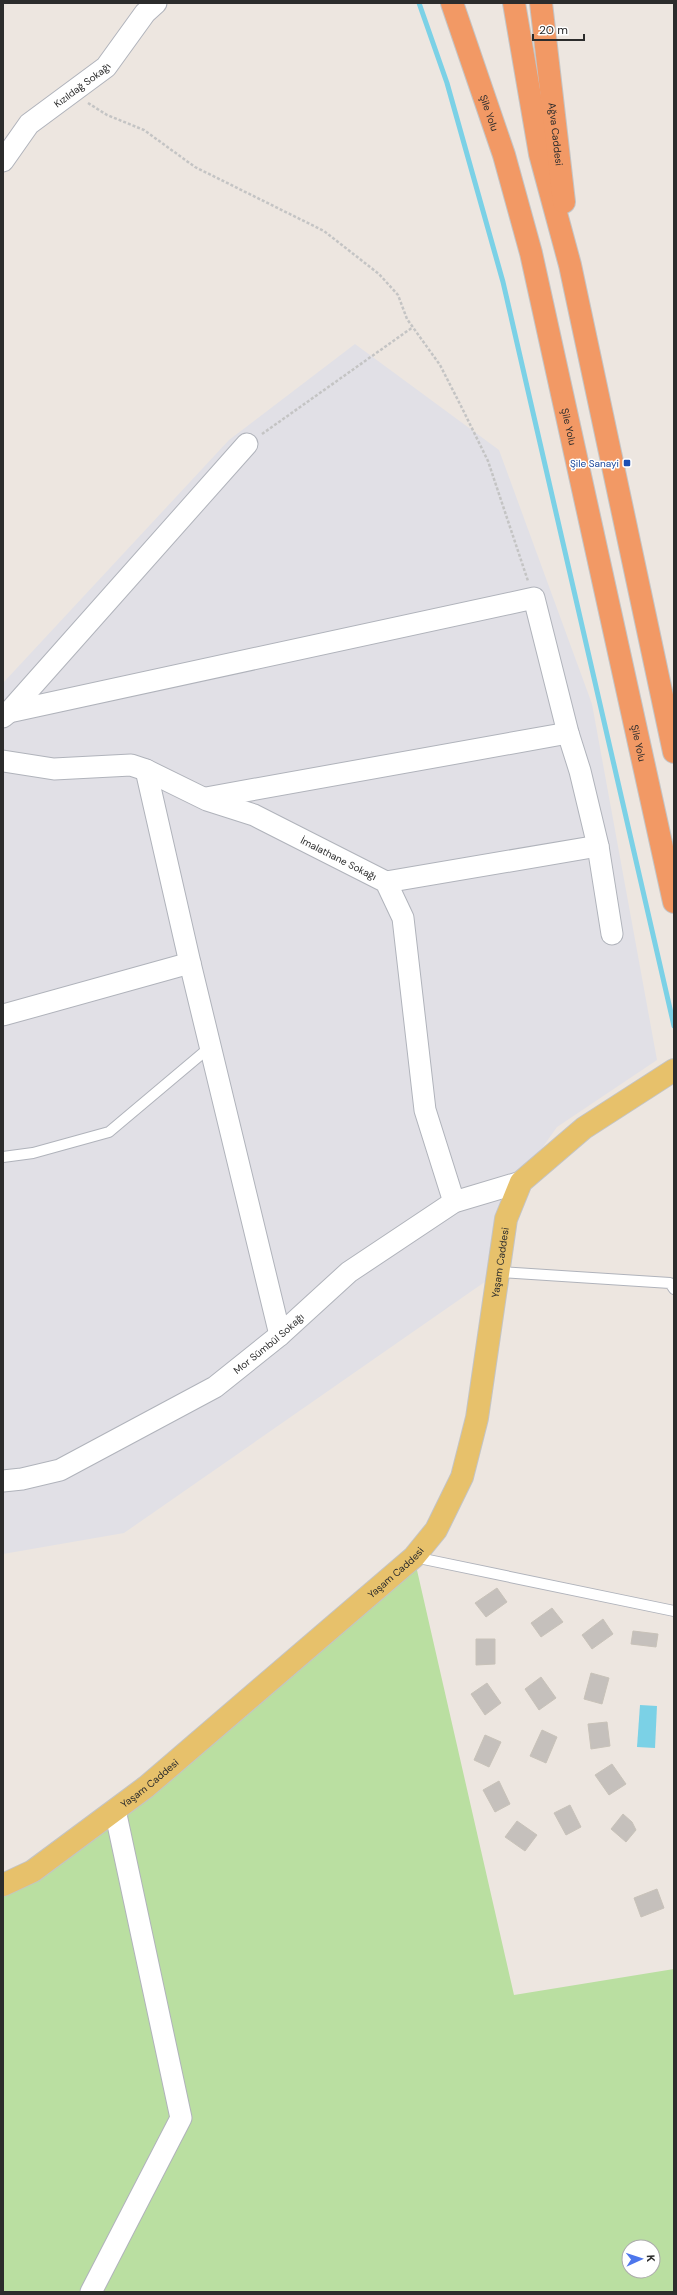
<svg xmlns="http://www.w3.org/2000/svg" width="677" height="2295" viewBox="0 0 677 2295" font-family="'DM Sans',sans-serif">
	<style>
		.industrial { fill: #e1e0e6 }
		.green { fill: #badfa1; fill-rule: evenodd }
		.water { fill: #7bd1e6 }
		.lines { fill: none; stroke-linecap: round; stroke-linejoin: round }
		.stream { stroke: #7bd1e6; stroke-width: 5 }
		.building { fill: #c5c0bc; stroke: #c8c2b9 }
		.lane-casing { stroke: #b0b3bb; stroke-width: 12 }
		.street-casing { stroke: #b0b3bb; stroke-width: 23 }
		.primary-casing { stroke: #c4c4c4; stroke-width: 24 }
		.highway-casing { stroke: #c4c4c4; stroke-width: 24 }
		.path { stroke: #c4c4c4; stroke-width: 2.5; stroke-dasharray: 3 2; stroke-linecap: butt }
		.lane { stroke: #fff; stroke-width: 10 }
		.street { stroke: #fff; stroke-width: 21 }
		.primary { stroke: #e7c16b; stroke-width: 22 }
		.highway { stroke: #f29965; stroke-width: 22 }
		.transit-dot { fill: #1a4fb4; stroke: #fff; stroke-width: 1.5 }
		.labels { text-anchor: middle; stroke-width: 3; stroke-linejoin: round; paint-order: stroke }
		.street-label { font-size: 10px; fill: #2c2c2c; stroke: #fff }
		.transit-label { font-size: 10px; fill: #164399; stroke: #fff; text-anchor: end }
	</style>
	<rect width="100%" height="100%" fill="#ede6e0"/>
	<path class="industrial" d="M355 344 499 450 592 704 657 1060 557 1127 518 1182 499 1272 124 1533 3 1554V1477L59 1464 3 1472V683L229 440Z"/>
	<path class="green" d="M414 1557 514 1995 674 1969V2292H3V1882L33 1871ZM629 2247H653V2271H629Z"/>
	<path class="water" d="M640 1705 657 1706 655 1748 637 1747Z"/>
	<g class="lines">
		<path class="stream" d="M419 3 447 83 503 282 674 1026"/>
	</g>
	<path class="building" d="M497 1588 507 1602 486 1617 475 1603Z
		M552 1608 563 1622 541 1637 531 1623Z
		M603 1619 613 1634 592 1649 582 1635Z
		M633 1631 658 1634 656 1647 631 1644Z
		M476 1639H495V1664L476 1665Z
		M591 1673 609 1678 602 1704 584 1699Z
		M541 1677 556 1698 539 1710 525 1689Z
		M487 1683 501 1703 485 1715 471 1694Z
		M607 1722 610 1746 591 1749 588 1724Z
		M542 1730 557 1737 546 1763 530 1756Z
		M485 1735 501 1742 489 1767 474 1760Z
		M612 1764 626 1784 609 1795 595 1775Z
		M499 1781 510 1804 495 1812 483 1790Z
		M570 1805 581 1827 566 1835 554 1813Z
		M623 1814 632 1822 636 1830 626 1842 611 1829Z
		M517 1821 537 1835 525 1851 505 1837Z
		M657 1889 664 1908 641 1917 634 1898Z"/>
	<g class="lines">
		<defs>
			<path id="lane" d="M3 1157 33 1153 109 1132 210 1047
				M499 1272 670 1283 674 1289
				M414 1557 674 1611"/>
			<g id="street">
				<path id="s1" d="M3 161 29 124 106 67 145 13 156 3"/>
				<path d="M9 712 247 444"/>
				<path d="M3 717 9 712 534 598 568 733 580 771 598 846 612 934"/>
				<path id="s2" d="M3 761 54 769 131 765 146 770 207 800 254 815 386 882 403 918 425 1110 454 1202"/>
				<path d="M146 770 190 963 280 1335"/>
				<path d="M206 798 568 733"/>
				<path d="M386 882 598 846"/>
				<path d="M3 1015 190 963"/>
				<path id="s3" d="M3 1481 22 1479 60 1470 215 1387 280 1335 349 1272 454 1202 521 1182"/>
				<path d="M91 2292 181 2118 115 1810"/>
			</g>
			<g id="primary">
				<path id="s4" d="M3 1885 33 1871 146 1787 414 1557 436 1530 462 1477 477 1418 506 1219 521 1182 584 1128 674 1070"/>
			</g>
			<g id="highway">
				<path id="s5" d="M452 3 504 155 531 253 674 902"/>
				<path d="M514 3 540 154 570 265 674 752"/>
				<path id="s6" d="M541 3 564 202"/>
			</g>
		</defs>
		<use href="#lane" class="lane-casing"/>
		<use href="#street" class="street-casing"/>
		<use href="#primary" class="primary-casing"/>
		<use href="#highway" class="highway-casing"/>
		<path class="path" d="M88 103 107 115 144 130 195 167 324 231 379 274 398 295 407 319 440 365 463 410 488 461 528 581
			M262 434 413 327"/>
		<use href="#lane" class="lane"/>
		<use href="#street" class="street"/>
		<use href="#primary" class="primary"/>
		<use href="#highway" class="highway"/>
	</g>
	<rect class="transit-dot" x="623" y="459" width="8" height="8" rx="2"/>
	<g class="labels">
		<g class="street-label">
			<text dy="4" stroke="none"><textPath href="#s1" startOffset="111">Kızıldağ Sokağı</textPath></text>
			<text dy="4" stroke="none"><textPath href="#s5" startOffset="116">Şile Yolu</textPath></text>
			<text dy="4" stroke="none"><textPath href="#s6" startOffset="132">Ağva Caddesi</textPath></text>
			<text dy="4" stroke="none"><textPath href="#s5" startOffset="440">Şile Yolu</textPath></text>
			<text dy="4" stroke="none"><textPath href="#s5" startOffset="764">Şile Yolu</textPath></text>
			<text dy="4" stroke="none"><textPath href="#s2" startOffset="357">İmalathane Sokağı</textPath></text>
			<text dy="4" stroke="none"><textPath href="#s4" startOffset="839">Yaşam Caddesi</textPath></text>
			<text dy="4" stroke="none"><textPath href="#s3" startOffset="303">Mor Sümbül Sokağı</textPath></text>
			<text dy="4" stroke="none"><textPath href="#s4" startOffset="503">Yaşam Caddesi</textPath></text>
			<text dy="4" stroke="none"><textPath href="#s4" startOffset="179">Yaşam Caddesi</textPath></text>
		</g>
		<g class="transit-label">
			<text x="619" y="467">Şile Sanayi</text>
		</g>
	</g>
	<rect width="677" height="2295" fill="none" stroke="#2c2c2c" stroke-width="8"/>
	<g transform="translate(641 2259) rotate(87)"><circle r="19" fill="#ffffff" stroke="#ababab"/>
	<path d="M0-3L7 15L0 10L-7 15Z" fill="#4d76ec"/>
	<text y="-6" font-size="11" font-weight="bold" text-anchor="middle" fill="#2c2c2c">K</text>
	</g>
	<path d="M533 34v6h51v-6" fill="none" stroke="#2c2c2c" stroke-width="2"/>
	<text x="539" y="34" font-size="12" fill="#2c2c2c" stroke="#ffffff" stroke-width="3" paint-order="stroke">20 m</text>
</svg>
